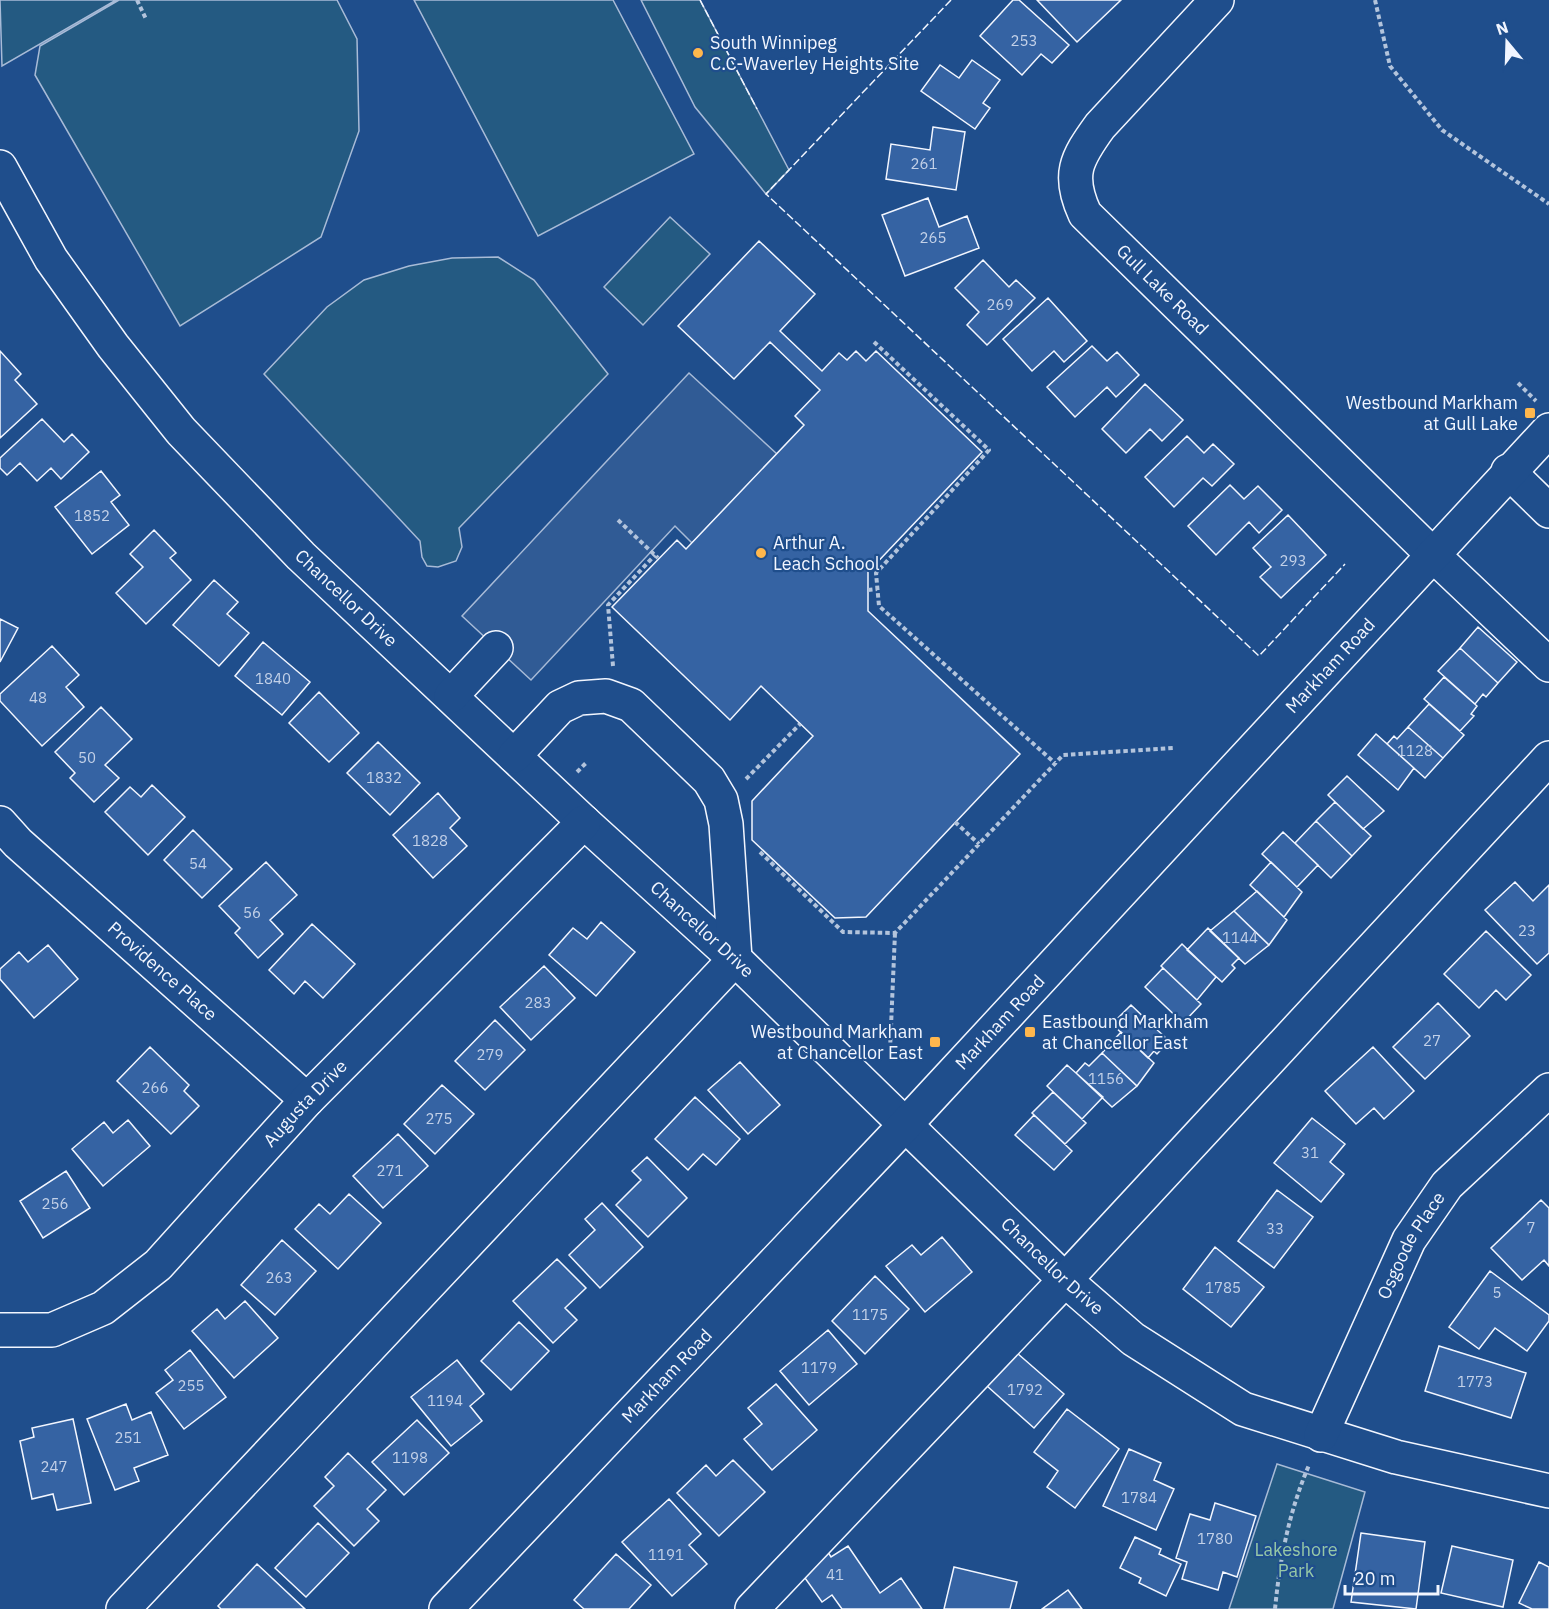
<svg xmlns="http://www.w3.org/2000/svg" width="1549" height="1609" viewBox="0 0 1549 1609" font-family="'IBM Plex Sans',sans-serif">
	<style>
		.green { fill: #245a82; stroke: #a8bbd7; stroke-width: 1.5 }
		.parking { fill: #305b95; stroke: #a8bbd7; stroke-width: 1.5 }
		.building { fill: #3563a3; stroke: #f2f6ff; stroke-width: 1.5 }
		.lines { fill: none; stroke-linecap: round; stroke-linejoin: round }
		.minor-casing { stroke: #f2f6ff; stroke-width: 36 }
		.path { stroke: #b3c4dc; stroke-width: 4; stroke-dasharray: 4.5 3; stroke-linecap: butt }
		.minor { stroke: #1f4e8c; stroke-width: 33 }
		.fence { stroke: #f2f6ff; stroke-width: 1.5; stroke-dasharray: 8 3; stroke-linecap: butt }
		.poi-dot { fill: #ffb74d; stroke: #1f4e8c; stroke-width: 2 }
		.labels { text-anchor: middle; stroke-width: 4.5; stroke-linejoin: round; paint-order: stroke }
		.number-label { font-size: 15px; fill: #c3d1e8 }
		.poi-label { font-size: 18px; fill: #f2f6ff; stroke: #1f4e8c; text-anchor: start }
		.street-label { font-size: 18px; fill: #f2f6ff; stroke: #1f4e8c }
		.park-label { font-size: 18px; fill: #97c8a6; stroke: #1f4e8c }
	</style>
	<rect width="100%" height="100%" fill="#1f4e8c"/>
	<path class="green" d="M0 0H116L2 66Z
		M119 0H337L357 39 359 131 321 237 180 326 35 75 40 46Z
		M414 0H613L694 154 538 236Z
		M641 0H700L789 170 766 194 695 107Z
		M670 217 710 254 643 325 604 287Z
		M498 257 534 280 608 374 459 528 462 547 456 561 438 567 427 566 422 557 420 541 264 374 327 307 364 280 409 266 452 258Z
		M1277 1464 1365 1492 1333 1609H1229Z"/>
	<path class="parking" d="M689 373 777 454 692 543 675 526 531 680 462 616Z"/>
	<path class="building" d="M1013 0H1019L1069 45 1052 63 1041 54 1022 75 980 36Z
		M1037 0H1121L1077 42Z
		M972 60 1000 80 983 103 990 108 975 129 921 91 940 65 959 78Z
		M933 127 965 132 956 190 886 179 891 144 930 150Z
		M928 198 939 227 967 216 979 248 905 276 882 215Z
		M759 241 815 294 780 331 822 371 839 353 847 360 856 351 866 361 876 351 982 452 868 572V611L1020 754 866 917 835 918 752 840V801L813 736 761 686 730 720 612 607 677 540 686 549 804 425 795 416 820 390 770 342 734 379 678 326Z
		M983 260 1009 287 1016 280 1035 298 987 345 967 325 979 312 955 288Z
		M1048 298 1087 341 1064 362 1054 351 1032 371 1003 339Z
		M1092 346 1107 361 1117 352 1139 375 1116 397 1107 387 1075 417 1047 387Z
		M0 351 21 374 15 380 37 404 0 438Z
		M1145 384 1183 420 1162 441 1150 429 1126 453 1102 429Z
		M42 419 64 442 72 434 89 452 61 479 51 468 37 481 20 463 7 475 0 468V458Z
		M1187 436 1204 453 1213 444 1234 464 1212 486 1203 478 1174 507 1145 477Z
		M101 471 120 495 111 502 129 525 92 554 55 507Z
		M1230 485 1244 499 1258 486 1282 510 1259 533 1249 522 1216 555 1188 526Z
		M1288 515 1326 555 1281 598 1260 577 1271 567 1253 548Z
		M154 530 176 553 170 558 191 580 146 624 116 593 143 567 130 554Z
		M214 580 238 602 227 614 249 633 219 666 173 625Z
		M0 619 18 628 0 662Z
		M1478 627 1517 662 1498 683 1460 648Z
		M263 642 310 682 282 715 235 676Z
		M52 646 79 675 66 687 84 707 42 746 0 701V694Z
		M1460 648 1498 683 1486 697 1483 694 1475 704 1438 671Z
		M1444 677 1477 706 1471 714 1474 716 1460 731 1424 699Z
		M319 692 359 733 329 762 289 723Z
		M1429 704 1464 735 1443 758 1408 727Z
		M101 707 132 739 105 765 119 778 94 802 70 778 75 773 55 752Z
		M1408 727 1443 758 1425 778 1387 744 1394 736 1397 739Z
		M1376 734 1414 768 1398 790 1358 755Z
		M378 742 420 783 390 815 347 773Z
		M1347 776 1384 811 1363 829 1328 795Z
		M152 785 185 817 148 855 105 812 130 787 141 797Z
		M438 793 460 818 450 828 467 846 433 878 393 835Z
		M1335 802 1371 836 1352 856 1316 821Z
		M1316 821 1352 856 1331 878 1295 843Z
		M193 830 232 869 202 898 164 860Z
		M1283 832 1318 865 1297 887 1262 854Z
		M266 862 297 895 270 920 283 934 258 958 235 933 240 928 219 906Z
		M1271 862 1302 892 1284 917 1250 885Z
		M1515 882 1533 901 1549 885V953L1537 964 1485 910Z
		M1257 891 1287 920 1269 945 1234 911Z
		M1234 911 1269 945 1245 964 1210 931Z
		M601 922 635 952 596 996 549 955 573 928 587 939Z
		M312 924 355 964 323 998 305 981 294 994 269 970Z
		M1208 928 1239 958 1232 965 1235 968 1222 982 1187 950Z
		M1486 931 1531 975 1506 1000 1496 990 1479 1008 1444 974Z
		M1182 944 1216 977 1197 1000 1161 966Z
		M48 945 78 979 34 1018 0 979V969L19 952 28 962Z
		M544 966 575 998 531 1040 500 1007Z
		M1163 968 1201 1004 1183 1023 1145 987Z
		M1438 1003 1470 1036 1425 1079 1393 1047Z
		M1131 1005 1169 1041 1157 1054 1154 1051 1148 1058 1112 1024Z
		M495 1020 525 1050 485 1090 455 1061Z
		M1121 1032 1154 1063 1137 1086 1102 1053Z
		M150 1047 189 1085 184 1091 199 1106 171 1134 117 1081Z
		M1373 1047 1414 1091 1384 1119 1374 1108 1356 1124 1325 1091Z
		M1102 1053 1137 1086 1112 1107 1076 1073 1085 1063 1089 1066Z
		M740 1062 780 1105 748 1134 708 1090Z
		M1067 1065 1103 1097 1082 1119 1047 1086Z
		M442 1085 474 1114 435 1154 404 1124Z
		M1053 1092 1086 1123 1065 1144 1032 1113Z
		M695 1097 740 1139 716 1165 703 1154 688 1170 655 1139Z
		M1034 1115 1072 1151 1054 1170 1015 1135Z
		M1312 1118 1345 1144 1330 1162 1344 1174 1321 1202 1274 1163Z
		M128 1120 150 1146 103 1186 72 1149 104 1122 113 1133Z
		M398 1134 428 1166 383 1208 353 1176Z
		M647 1157 687 1198 648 1237 616 1205 641 1180 632 1171Z
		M66 1171 90 1208 43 1238 20 1201Z
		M1277 1190 1313 1217 1274 1268 1238 1241Z
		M349 1194 381 1223 338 1269 295 1229 319 1204 330 1214Z
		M1541 1200 1549 1208V1266L1544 1260 1522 1280 1491 1248Z
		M602 1203 643 1247 600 1288 569 1255 595 1230 585 1219Z
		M942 1237 972 1272 925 1312 886 1266 912 1245 921 1255Z
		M282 1240 316 1271 275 1315 241 1285Z
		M1215 1247 1264 1287 1231 1327 1183 1289Z
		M557 1259 586 1288 565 1308 577 1320 553 1343 513 1301Z
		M1490 1271 1549 1315V1321L1527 1351 1495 1328 1479 1349 1449 1327Z
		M875 1276 909 1309 865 1354 832 1321Z
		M245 1301 278 1338 234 1378 192 1331 217 1309 225 1319Z
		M519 1322 549 1351 511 1390 481 1361Z
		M828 1330 857 1364 809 1405 780 1371Z
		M1439 1346 1526 1373 1511 1418 1425 1391Z
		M190 1350 226 1397 184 1429 156 1393 173 1380 165 1370Z
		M1017 1353 1064 1394 1034 1428 987 1386Z
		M457 1360 484 1394 470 1406 482 1421 451 1446 411 1397Z
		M776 1384 817 1430 772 1470 744 1439 762 1424 748 1408Z
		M126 1404 132 1420 151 1412 168 1455 134 1468 139 1481 115 1490 87 1419Z
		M1067 1409 1119 1449 1075 1508 1047 1487 1058 1471 1034 1452Z
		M73 1419 91 1503 57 1510 53 1494 32 1499 20 1441 34 1437 32 1428Z
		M417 1420 449 1453 404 1495 372 1462Z
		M1129 1449 1161 1463 1154 1480 1174 1489 1156 1530 1103 1506Z
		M348 1453 386 1490 367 1509 379 1521 354 1546 314 1506 334 1486 325 1477Z
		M733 1460 765 1492 719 1536 677 1493 706 1465 716 1476Z
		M669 1499 701 1534 689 1545 707 1564 672 1596 622 1542Z
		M1215 1503 1256 1516 1237 1577 1223 1572 1218 1590 1182 1579 1187 1562 1176 1558 1190 1514 1210 1520Z
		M318 1523 349 1553 306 1597 275 1568Z
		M1361 1533 1425 1542 1416 1609 1351 1602Z
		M1135 1537 1161 1549 1159 1554 1181 1564 1166 1596 1139 1583 1141 1578 1120 1568Z
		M848 1546 880 1593 901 1578 922 1609H842L832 1595 822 1602 800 1571 828 1552 831 1557Z
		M1452 1546 1513 1560 1503 1607 1441 1593Z
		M616 1554 651 1585 629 1609H584L574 1600Z
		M1539 1562 1549 1567V1609H1532L1519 1603Z
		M257 1564 305 1609H221L218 1606Z
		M954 1567 1017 1582 1010 1609H944Z
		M1068 1590 1082 1609H1042Z"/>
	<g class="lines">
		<defs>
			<g id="minor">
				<path id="s1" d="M1217 0 1100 126C1076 159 1067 175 1085 214L1433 555 1549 665"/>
				<path id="s2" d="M0 167 51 259 113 346 181 431 301 556 584 822 735 959 1065 1280 1133 1339 1243 1409 1396 1457 1549 1491"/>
				<path d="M1508 471 1549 511"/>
				<path d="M451 696 496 648"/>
				<path id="s3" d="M0 823 18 843 307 1100"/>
				<path id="s4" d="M0 1330H52L103 1308 158 1265 307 1100 584 822"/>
				<path id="s5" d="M1321 1435 1409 1240 1447 1185 1549 1090"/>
				<path d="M123 1609 735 959 726 824 721 800 709 780 631 705 606 696 579 698 560 707 514 756"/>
				<path id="s6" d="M446 1609 905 1125 1549 430"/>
				<path d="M752 1609 1065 1280 1549 758"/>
			</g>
		</defs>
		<use href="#minor" class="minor-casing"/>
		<path class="path" d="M137 0 146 19
			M1375 0 1390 66 1442 130 1549 204
			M874 342 989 450 876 573 879 606 1055 763
			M1518 383 1536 401
			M618 520 658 558
			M868 590 877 589
			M613 666 608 605 655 555
			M577 772 586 763
			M746 779 800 724
			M955 822 979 844
			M760 852 843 932 895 933 1063 755 1173 748
			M890 1050 895 933
			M1275 1609C1280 1558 1289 1512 1309 1465"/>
		<use href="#minor" class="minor"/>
		<path class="fence" d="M700 0 757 109
			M951 0 766 194 1259 656 1345 564"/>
	</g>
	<g class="poi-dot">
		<circle cx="698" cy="53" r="6"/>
		<rect x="1524" y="407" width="12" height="12" rx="3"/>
		<circle cx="761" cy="553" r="6"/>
		<rect x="1024" y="1026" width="12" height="12" rx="3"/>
		<rect x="929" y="1036" width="12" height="12" rx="3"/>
	</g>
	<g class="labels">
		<g class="number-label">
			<text x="1024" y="46">253</text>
			<text x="924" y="169">261</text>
			<text x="933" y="243">265</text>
			<text x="1000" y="310">269</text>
			<text x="92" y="521">1852</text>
			<text x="1293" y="566">293</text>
			<text x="273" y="684">1840</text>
			<text x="38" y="703">48</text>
			<text x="1415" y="756">1128</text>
			<text x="87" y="763">50</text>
			<text x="384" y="783">1832</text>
			<text x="430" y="846">1828</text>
			<text x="198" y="869">54</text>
			<text x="252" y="918">56</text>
			<text x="1527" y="936">23</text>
			<text x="1240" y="943">1144</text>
			<text x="538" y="1008">283</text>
			<text x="1432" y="1046">27</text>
			<text x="490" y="1060">279</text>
			<text x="1106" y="1084">1156</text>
			<text x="155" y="1093">266</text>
			<text x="439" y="1124">275</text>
			<text x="1310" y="1158">31</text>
			<text x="390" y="1176">271</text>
			<text x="55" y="1209">256</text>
			<text x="1531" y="1233">7</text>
			<text x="1275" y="1234">33</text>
			<text x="279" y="1283">263</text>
			<text x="1223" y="1293">1785</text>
			<text x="1497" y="1298">5</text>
			<text x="870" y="1320">1175</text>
			<text x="819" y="1373">1179</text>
			<text x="1475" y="1387">1773</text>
			<text x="191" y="1391">255</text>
			<text x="1025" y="1395">1792</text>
			<text x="445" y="1406">1194</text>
			<text x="128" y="1443">251</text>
			<text x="410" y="1463">1198</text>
			<text x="54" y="1472">247</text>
			<text x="1139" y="1503">1784</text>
			<text x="1215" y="1544">1780</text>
			<text x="666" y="1560">1191</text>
			<text x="835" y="1580">41</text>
		</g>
		<g class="poi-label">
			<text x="710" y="49">South Winnipeg<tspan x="710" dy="21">C.C-Waverley Heights Site</tspan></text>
			<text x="1518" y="409" text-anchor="end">Westbound Markham<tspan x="1518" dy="21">at Gull Lake</tspan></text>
			<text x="773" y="549">Arthur A.<tspan x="773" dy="21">Leach School</tspan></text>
			<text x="1042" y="1028">Eastbound Markham<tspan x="1042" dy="21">at Chancellor East</tspan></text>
			<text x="923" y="1038" text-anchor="end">Westbound Markham<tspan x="923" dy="21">at Chancellor East</tspan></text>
		</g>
		<g class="street-label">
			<text dy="6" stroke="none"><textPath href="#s1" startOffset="376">Gull Lake Road</textPath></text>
			<text dy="6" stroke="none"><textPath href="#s2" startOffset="556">Chancellor Drive</textPath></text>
			<text dy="6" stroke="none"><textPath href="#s6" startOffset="1293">Markham Road</textPath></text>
			<text dy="6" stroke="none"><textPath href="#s2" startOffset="1042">Chancellor Drive</textPath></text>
			<text dy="6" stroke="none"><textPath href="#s3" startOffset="220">Providence Place</textPath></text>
			<text dy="6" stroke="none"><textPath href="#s6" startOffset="807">Markham Road</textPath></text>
			<text dy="6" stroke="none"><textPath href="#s4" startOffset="396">Augusta Drive</textPath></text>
			<text dy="6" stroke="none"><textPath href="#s5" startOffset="210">Osgoode Place</textPath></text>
			<text dy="6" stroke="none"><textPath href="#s2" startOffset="1528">Chancellor Drive</textPath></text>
			<text dy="6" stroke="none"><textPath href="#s6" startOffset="321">Markham Road</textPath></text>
		</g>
		<g class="park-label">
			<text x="1296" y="1556">Lakeshore<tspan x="1296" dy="21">Park</tspan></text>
		</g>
	</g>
	<g transform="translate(1507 42) rotate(341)" stroke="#1f4e8c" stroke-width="4.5" paint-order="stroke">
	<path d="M0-4.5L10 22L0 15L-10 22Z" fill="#f2f6ff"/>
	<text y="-9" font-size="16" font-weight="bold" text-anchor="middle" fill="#f2f6ff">N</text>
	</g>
	<path d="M1345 1585v9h93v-9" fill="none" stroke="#f2f6ff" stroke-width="3"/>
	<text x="1354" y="1585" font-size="18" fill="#f2f6ff" stroke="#1f4e8c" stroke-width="4.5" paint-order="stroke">20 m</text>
</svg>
